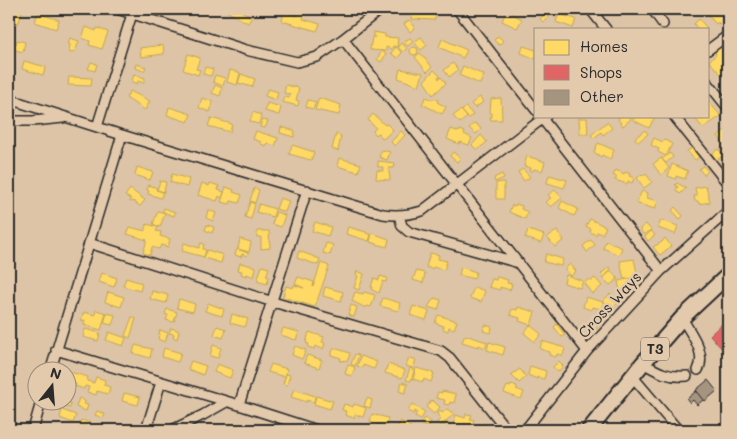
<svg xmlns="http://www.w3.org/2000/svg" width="737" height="439" viewBox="0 0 737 439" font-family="Mali,sans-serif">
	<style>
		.homes { fill: #ffd966; stroke: #bfa554 }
		.shops { fill: #e06666; stroke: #aa5454 }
		.building { fill: #a59480; stroke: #2b2b2b }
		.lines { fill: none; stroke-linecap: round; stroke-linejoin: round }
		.minor-casing { stroke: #2b2b2b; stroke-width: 12 }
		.highway-casing { stroke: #2b2b2b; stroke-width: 18 }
		.minor { stroke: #e4caac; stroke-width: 9 }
		.highway { stroke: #e4caac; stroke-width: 14 }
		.labels { text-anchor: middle; stroke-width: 5; stroke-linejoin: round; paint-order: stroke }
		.shield { fill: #e4caac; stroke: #625b52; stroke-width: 1 }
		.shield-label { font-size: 14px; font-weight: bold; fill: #2b2b2b }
		.street-label { font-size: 15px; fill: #2b2b2b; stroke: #e4caac }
	</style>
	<rect width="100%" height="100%" fill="#ddc4a7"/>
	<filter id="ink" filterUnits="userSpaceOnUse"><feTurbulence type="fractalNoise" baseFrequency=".02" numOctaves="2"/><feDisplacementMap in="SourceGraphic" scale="10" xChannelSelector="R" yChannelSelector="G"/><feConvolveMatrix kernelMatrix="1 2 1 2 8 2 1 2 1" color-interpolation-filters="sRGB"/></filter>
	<g filter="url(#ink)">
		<path class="homes" d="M9 9 22 12 18 24 9 21Z
			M223 9H242L241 11 252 17 248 23Z
			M299 9 306 10 303 19 320 24 317 31 282 21 284 12 297 16Z
			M703 9H720L727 17 719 24 718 22 716 24Z
			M413 10 435 13V20L411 19Z
			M547 12 550 16 543 22 540 19Z
			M38 13 59 20 56 29 35 22Z
			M505 14 511 16 512 14 522 19 517 28 502 21Z
			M559 14 576 19 573 28 556 22Z
			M699 19 707 28 706 29H698L694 24Z
			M409 20 415 27 410 32 404 24Z
			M86 27 96 31 97 28 108 32 102 49 89 45 90 41 82 38Z
			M373 32 385 34V37L398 38 397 47 393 46 392 49 386 47V51L370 50 372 37H375L373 36Z
			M498 36 503 41 499 45 494 40Z
			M421 37 427 45 421 50 414 42Z
			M70 38 79 41 75 52 73 51 72 53 69 52 70 44H68Z
			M410 38 413 41 408 46 403 42Z
			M442 39 467 50 463 58 439 47Z
			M17 40 25 42 23 52 12 49 13 43 16 44Z
			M401 43 407 48 403 52 398 47Z
			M723 44 728 49V82L709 61 716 55 715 51Z
			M163 45 164 54 141 57 140 48Z
			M523 46 536 50V59L521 53Z
			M396 47 402 53 397 58 391 53Z
			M410 51a4 4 0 1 1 8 0a4 4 0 1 1-8 0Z
			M382 51 386 54 381 62 377 59Z
			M420 53 432 67 427 72 415 57Z
			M188 54 200 58 196 69 200 70 198 75 183 70Z
			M24 61 46 67 43 75 22 69Z
			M91 62 97 64 95 71 88 69Z
			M453 63 458 70 449 77 444 70Z
			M136 64 146 67 144 71 135 68Z
			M463 66 484 75 480 84 459 75Z
			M205 67 213 69 211 76 203 74Z
			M400 69 423 73 419 86 398 78Z
			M230 70 240 73 237 85 227 82Z
			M434 70 440 76 438 77 439 79 441 77 446 83 433 95 424 81Z
			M134 74 145 78 144 83 138 81 137 84 132 82Z
			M241 74 255 79 252 87 238 83Z
			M215 75 225 78 223 86 213 82Z
			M69 77 92 78 91 86 68 85Z
			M215 85 222 88 220 96 212 93Z
			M286 85 299 88 296 100 299 101 298 106 282 102 284 97 289 98 290 94 284 93Z
			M268 89 278 92 276 100 265 96Z
			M130 91 150 101 145 110 126 98Z
			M426 97 433 100 434 98 438 100 437 102 446 107 442 114 422 104Z
			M480 97 483 102 475 108 471 104Z
			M202 98 213 102 210 112 199 108Z
			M319 98 341 105 339 115 315 110Z
			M501 98 502 120H491L490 117H492V113H490L491 99Z
			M308 100 316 102 313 109 306 107Z
			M708 101 721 116 703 128 693 116H708Z
			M267 103 281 107 279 115 265 111Z
			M169 107 191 114 188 122 167 115Z
			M466 107 473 115 468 118 462 111Z
			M461 110 467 117 460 123 453 116Z
			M253 112 261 115 259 124 250 122Z
			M373 114 385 125 387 124 393 130 383 139 378 133 376 135 373 131 376 128 368 120Z
			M621 116H629L631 119 623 126 618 119Z
			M635 116H655L649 128 633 120Z
			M211 118 232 124 230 132 208 126Z
			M579 118H587L588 134H580Z
			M262 120 268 121 265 128 260 127Z
			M607 122 612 128 603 135 601 132 594 138 591 135Z
			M475 123 481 129 476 134 469 128Z
			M281 127 295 131 294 137 280 133Z
			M728 128V160L720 149 725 146 718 136Z
			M451 129 459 132 460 130 465 132 464 134 472 138 469 145 460 142 459 144 447 139Z
			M645 130 648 134 638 142 635 138Z
			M256 131 278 138 275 146 267 143 266 146 261 144V142L253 139Z
			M401 131 405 135 395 146 391 142Z
			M336 134 341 136 338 151 332 149Z
			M481 135 487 142 477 150 472 145Z
			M654 138 663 142 665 140 672 144 666 156 658 152 659 149 651 145Z
			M598 143 614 150 610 159 602 155 601 157 594 152Z
			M292 145 314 152 311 160 289 154Z
			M692 148 699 157 695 160 687 151Z
			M718 149 723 155 717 160 712 154Z
			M382 150 390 152 387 160 379 157Z
			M453 152 460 158 457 162 450 156Z
			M670 153 673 157 666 163 662 159Z
			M527 156 545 162 542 171 534 169 533 171H530L531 168 524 166Z
			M339 158 361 164 358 172 337 166Z
			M661 158 669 168 661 175 653 164Z
			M724 160 727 164 726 166 728 165V170L726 172 719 163Z
			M378 161 395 163 394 168H389L390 180 376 179 377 170 383 171V167H378Z
			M672 164 688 171 685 179 676 176V179L668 176Z
			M703 166 708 171 704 175 699 169Z
			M137 167 153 172 150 180 135 175Z
			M523 169 530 177 524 181 518 172Z
			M616 170 624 174 625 172 630 174 629 176 634 178 632 183 628 181 627 184 615 180 617 177 613 175Z
			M172 174 189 179 187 187 170 182Z
			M502 174 504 178 495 182 494 178Z
			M642 174 644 176 646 174 652 182 644 188 637 178Z
			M549 175 567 180 564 188 547 183Z
			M160 181 166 182 164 192 157 190Z
			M504 182V199H496V183Z
			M202 183 209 186 210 183 219 186 218 190 224 192 222 198 219 196 217 201 198 195Z
			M677 183 686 188 680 194 676 190 678 187 675 185Z
			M149 185 157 188 156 190 163 192 161 198 148 194 149 191 147 190Z
			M706 186 710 202 699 204 698 201H695L694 196H697L695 188Z
			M226 187 234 190 233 192 242 195 239 203 231 201 230 204 221 202Z
			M254 188 259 190 255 203 250 201Z
			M130 189 145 200 140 206 133 201 132 202 129 201 131 199 125 196Z
			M555 190 562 198 551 207 546 202 551 198 548 195Z
			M642 191 648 193 647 198 658 201 655 209 636 203Z
			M280 198 289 201 285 212 276 209Z
			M562 201 578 209 574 216 559 208Z
			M250 202 255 204 251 219 245 217Z
			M259 204 275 209 273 217 256 212Z
			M516 204 522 206 521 209 528 212 525 219 509 212 512 205 515 206Z
			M675 207 683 216 680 219 672 210Z
			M164 208 175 212 174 216 163 212Z
			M208 210 216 213 213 221 206 218Z
			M158 211 165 213 160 227 153 224Z
			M276 212 285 215 281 227 272 224Z
			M590 219 606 227 602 234 597 232 596 235 590 232 591 229 586 226Z
			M661 220 678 226 675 234 658 228Z
			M315 222 331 227 328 236 312 231Z
			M147 224 158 227 156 231 161 232 160 236 170 239 168 247 161 245 159 249 152 247 150 255 143 253 147 240 127 234 130 227 145 231Z
			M646 224 651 230 644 235 640 229Z
			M207 225 214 227 212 233 205 230Z
			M348 227 366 232V233L371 235 369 241 346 234Z
			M528 230 544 235 541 243 525 238Z
			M257 231H269L270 248 261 249V237H257Z
			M557 231 564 240 555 247 547 237Z
			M651 231 655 235 648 241 645 237Z
			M372 233 389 239 387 247 370 242Z
			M665 238 671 246 660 255 653 247 662 242Z
			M240 239 251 242 249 252 238 249Z
			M591 240 595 245 587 252 583 246Z
			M606 241 622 248 619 255 603 248Z
			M184 243 199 248 201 243 204 244 203 249 206 250 204 257 182 251Z
			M326 243 333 245 330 255 323 253Z
			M237 249 248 253 247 256 242 254 241 257 235 255Z
			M207 250 223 255 221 263 204 258Z
			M299 251 320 259 318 265 297 258Z
			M430 253 439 255 438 259 447 261 444 270 433 267 432 269 426 267Z
			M546 254 563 259 561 266 544 262Z
			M634 259 638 278 624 279 620 261Z
			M240 263 256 267 254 277 247 274V276L241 274 242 271 238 270Z
			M321 263 329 266 315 307 283 297 286 286 293 288 294 285 304 288 295 284 298 277 314 282 313 287Z
			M570 264 576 271 571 276 565 269Z
			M262 266 269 268 266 276 269 277 267 284 257 281Z
			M461 267 476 272 474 279 459 275Z
			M609 267 611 270 604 277 601 274Z
			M357 271 364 274 359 290 354 288 358 276 356 275Z
			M416 271 425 273 423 283 413 280Z
			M611 271 618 279 610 285 603 278Z
			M102 273 117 278 114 287 99 282Z
			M566 275 583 281 580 288 564 283Z
			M380 276 387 278 386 282 383 281 379 293 372 290 373 287H371L374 278 379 280Z
			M497 277 508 280 507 283 512 284 510 290 500 287V290L489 287 492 279 496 280Z
			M126 278 142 283 140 291 123 286Z
			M595 278 602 286 592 294 584 283 589 279 591 281Z
			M632 278 634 288 620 291 618 281Z
			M325 287 343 292 341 301 323 296Z
			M474 287 485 291 481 302 470 298Z
			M152 291 168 295 166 303 150 299Z
			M108 292 124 297 121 307 105 302Z
			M355 292 363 294 364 292 375 295 371 307 367 306 366 308 352 301Z
			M610 294 619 302 611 309 603 301Z
			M586 297 603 302 601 309 592 307 591 310 583 307Z
			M383 298 400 303 398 311 380 306Z
			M434 298 441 300 438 310 428 307Z
			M179 299 195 304 193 312 177 308Z
			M208 303 224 309 222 316 205 311Z
			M351 305 357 307 354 317 348 315Z
			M413 306 429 311 426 320 410 315Z
			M518 307 535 312 531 325 519 321 520 318 510 315 512 309 517 310Z
			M167 309 177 312 174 322 166 320 168 315 165 314Z
			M96 310 106 313 101 330 84 325 85 321 81 320 84 312 95 315Z
			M107 313 115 315 112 325 104 323Z
			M232 314 248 319 245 327 230 323Z
			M438 315 457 321 454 329 449 327 448 331 443 329 444 326 435 323Z
			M132 317 136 318 130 338 125 336Z
			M599 317 602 319 595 330 592 328Z
			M557 324 565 335 562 337 554 327Z
			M485 325 492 327 491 333 483 331Z
			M530 325 541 334 535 342 524 333Z
			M217 326 226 329 223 338 214 335Z
			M171 328 179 331 177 339 173 337 174 334 169 333Z
			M283 328 299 332 296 340 281 335Z
			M85 329 100 333 98 341 83 337Z
			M160 330 168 333 165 342 158 339Z
			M109 332 126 338 123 346 106 340Z
			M309 332 324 337 322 342 325 343 323 349 315 346 314 349 308 347 309 344 306 343Z
			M465 335 487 342 485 348 479 345 478 347 462 342Z
			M542 341 565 348 563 355 557 354 556 357 549 355 550 352 540 349Z
			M489 342 505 347 503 355 487 350Z
			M135 345 152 349 150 358 133 353Z
			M213 345 221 348 218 358 210 356Z
			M295 346 306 350 302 359 292 355Z
			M164 348 181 353 178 362 162 357Z
			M334 348 350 353 348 360 340 361 341 358 331 355Z
			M355 354 359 355 355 366 351 364Z
			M307 355 322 360 319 368 304 363Z
			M361 356 377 362 374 369 363 365V368L357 366Z
			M409 358 416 360 413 368 406 366Z
			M191 361 206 366 203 375 188 369Z
			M559 361 563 366 558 372 553 367Z
			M217 364 233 370 230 378 214 372Z
			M271 364 287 369 285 377 268 372Z
			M388 364 405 370 402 378 385 373Z
			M348 365 355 367 352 376 345 374Z
			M530 366 546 371 544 379 537 377V379L528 375Z
			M410 368 414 370 411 381 406 380Z
			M416 368 434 373 431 382 424 379 423 382 413 379Z
			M520 369 526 377 519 383 511 375Z
			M70 372 88 377 87 381 94 383 96 377 105 380 104 385 110 387 108 394 97 391 96 395 87 392 89 387 85 386 84 389 75 386 76 384 68 381Z
			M286 374 290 375 287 385 283 384Z
			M402 382 408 384 405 393 399 391Z
			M511 384 517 386 516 389 524 392 521 399 504 393 507 386 510 387Z
			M294 389 315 396 314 402 307 400V402L291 397Z
			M442 391 456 394 454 403 450 402 449 405 444 404 445 400 436 398 438 392 442 393Z
			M124 393 140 397 138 405 122 401Z
			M316 396 333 401 330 409 314 404Z
			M79 398 85 401 84 404 88 405 86 411 76 407Z
			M367 398 372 400 370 408 364 406Z
			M432 400 440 407 434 414 426 407Z
			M63 402 71 403 70 408 61 406Z
			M344 404 353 407 354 404 366 408 363 417 355 414 354 418 345 415 346 411 342 410Z
			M412 404 425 412 421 419 415 416 417 412 415 411 413 414 408 411Z
			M447 409 454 414 440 426 437 422 441 419 437 414 440 411 442 413Z
			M62 410 76 415 73 423 60 418Z
			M97 411 105 414 103 418 95 415Z
			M372 414 388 418 386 426 377 424V427L372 426 373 423 370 422Z
			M466 414 472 415 470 419 474 420 472 426 464 424V426L453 423 456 415 465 418Z
			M424 418 431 422 428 428 420 424Z
			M81 420 91 423 88 430H78Z
			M401 421 415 430H400L397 428Z
			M449 422 455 430H445L442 427Z"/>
		<path class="shops" d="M724 322 728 326V356L710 335Z"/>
		<path class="building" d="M708 380 717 391 705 401 696 390Z
			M696 391 703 400 697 405 693 400 690 403 687 399Z"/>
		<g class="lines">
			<defs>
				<path id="minor" d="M117 9 246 50 297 62 317 57 343 39 381 9
					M457 9 536 110
					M590 9 606 29
					M652 9 663 24
					M343 39 587 351
					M708 50 728 35
					M708 83 728 108
					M9 99 122 135 383 214C397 216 409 215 422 211L546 116
					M540 116 661 271
					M674 116 728 184
					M9 121H33L63 118
					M97 127 132 14
					M399 215 402 226 409 232 519 263
					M89 243 273 302 441 351 450 358 507 430
					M682 318C691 334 707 353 698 370
					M56 350 239 405 307 190
					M643 363C658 372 669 378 687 376
					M50 372 122 135
					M633 377 678 430
					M239 405 317 430
					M33 430 41 402
					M146 430 161 382
					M172 430 203 415 226 402
					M525 430 587 351 661 271 728 211"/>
				<path id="highway" d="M589 430 643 363 682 318 728 275"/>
			</defs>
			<use href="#minor" class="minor-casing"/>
			<use href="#highway" class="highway-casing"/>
			<use href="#minor" class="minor"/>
			<use href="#highway" class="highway"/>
		</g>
	</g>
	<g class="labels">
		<rect class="shield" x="641" y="337.5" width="28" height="23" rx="4"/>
		<g class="shield-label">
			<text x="655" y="354">T3</text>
		</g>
		<g class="street-label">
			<text transform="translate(610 305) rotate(-47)" y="5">Cross Ways</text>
		</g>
	</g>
	<rect width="737" height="439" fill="none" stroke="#e4caac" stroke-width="30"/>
	<rect x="15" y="15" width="707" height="409" fill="none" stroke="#2b2b2b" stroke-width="2" filter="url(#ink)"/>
	<rect x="534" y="28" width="175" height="90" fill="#e4caac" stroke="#9a8a78"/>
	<rect x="544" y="40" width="25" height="15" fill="#ffd966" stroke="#9a8a78"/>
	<text x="580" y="52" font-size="15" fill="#2b2b2b">Homes</text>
	<rect x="544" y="65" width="25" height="15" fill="#e06666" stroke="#9a8a78"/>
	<text x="580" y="78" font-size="15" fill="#2b2b2b">Shops</text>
	<rect x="544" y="90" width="25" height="15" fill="#a59480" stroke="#9a8a78"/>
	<text x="580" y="102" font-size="15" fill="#2b2b2b">Other</text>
	<g transform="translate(52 386) rotate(17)"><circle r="24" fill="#e4caac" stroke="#9a8a78"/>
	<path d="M0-4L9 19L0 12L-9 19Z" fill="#2b2b2b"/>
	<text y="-8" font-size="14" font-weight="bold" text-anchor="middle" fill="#2b2b2b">N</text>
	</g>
</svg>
